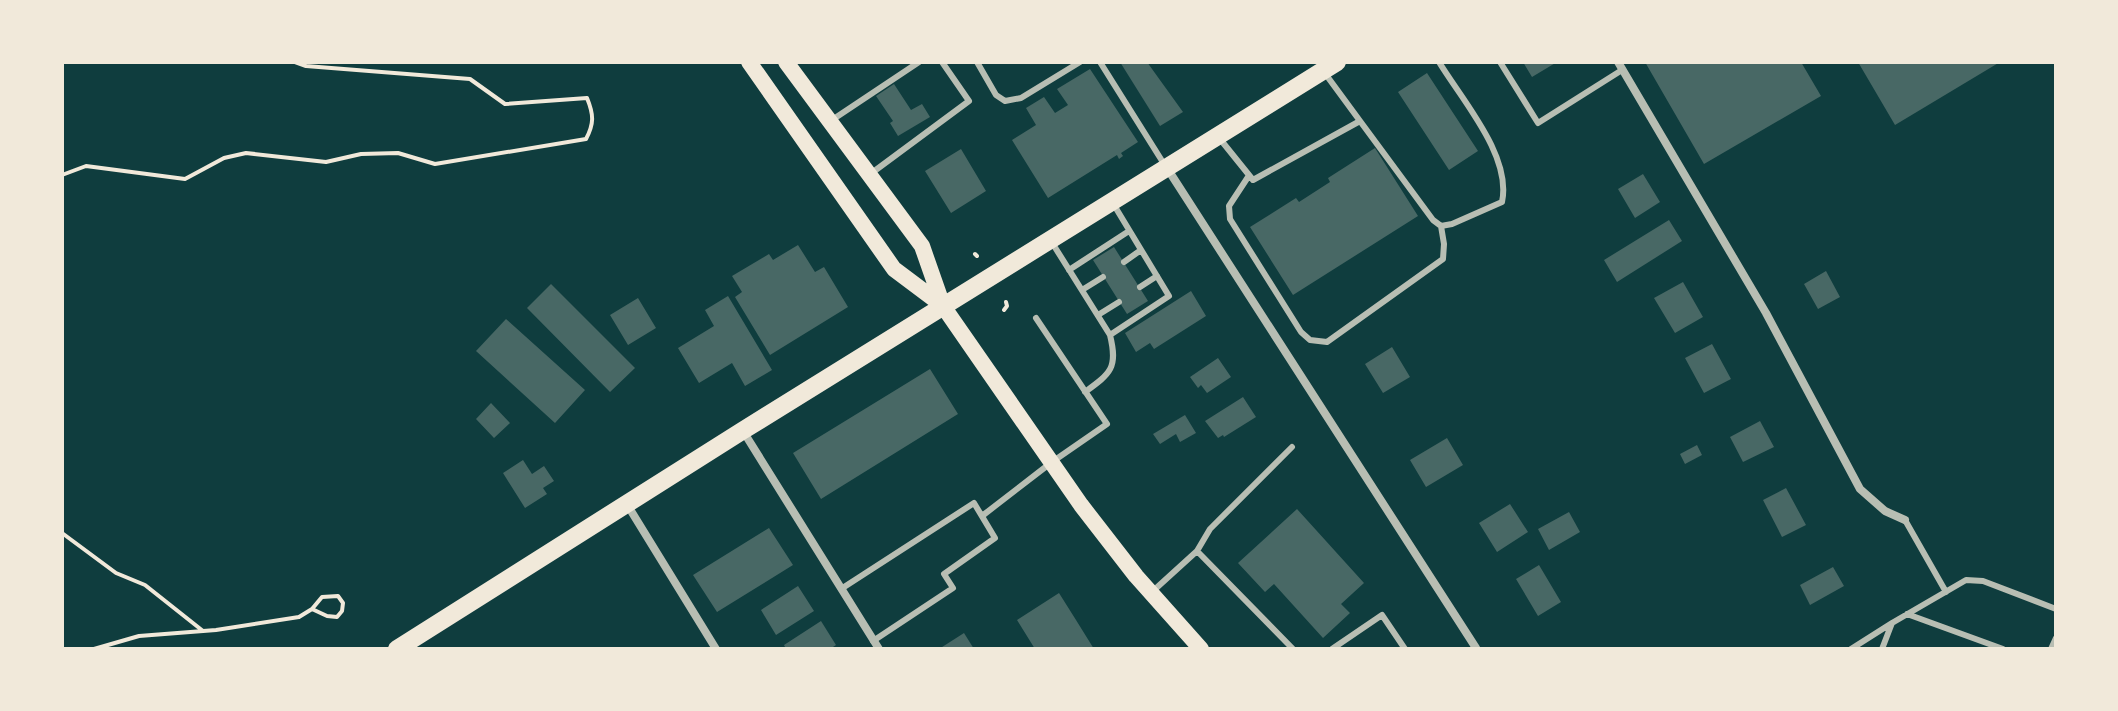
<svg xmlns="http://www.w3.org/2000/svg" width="2118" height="711" viewBox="0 0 2118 711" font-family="'Golos Text',sans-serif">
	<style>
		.building { fill: #486865 }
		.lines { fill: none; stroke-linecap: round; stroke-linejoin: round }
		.path { stroke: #f1e9da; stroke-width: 4 }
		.service { stroke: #b8beb3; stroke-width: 6 }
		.minor { stroke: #b8beb3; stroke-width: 8 }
		.secondary { stroke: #f1e9da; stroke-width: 16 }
		.primary { stroke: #f1e9da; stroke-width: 18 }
	</style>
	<rect width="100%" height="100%" fill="#0f3d3e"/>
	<path class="building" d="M1120 62H1147L1183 112 1160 126Z
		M1523 62H1557L1532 77Z
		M1645 62H1801L1821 96 1704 164Z
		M1858 62H2000L1895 125Z
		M1090 69 1138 142 1121 153 1123 156 1119 159 1117 155 1048 198 1012 140 1036 125 1026 108 1044 97 1055 113 1068 105 1057 89Z
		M1427 73 1478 151 1449 170 1398 92Z
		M894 84 911 110 922 104 930 117 898 136 890 123 893 121 876 96Z
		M1375 148 1418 216 1293 295 1250 227 1296 198 1299 202 1330 182 1328 178Z
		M961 149 986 191 951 213 925 171Z
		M1643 174 1660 202 1635 218 1618 189Z
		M1669 220 1682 241 1617 282 1604 260Z
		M798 245 815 272 824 267 848 307 770 355 735 297 742 292 732 276 769 254 773 260Z
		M1114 247 1148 301 1127 314 1093 260Z
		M1826 271 1840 297 1818 309 1804 284Z
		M1683 282 1703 317 1675 333 1654 298Z
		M551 284 635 368 610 392 527 308Z
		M1191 291 1206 316 1154 349 1150 343 1136 352 1125 333Z
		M728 296 772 370 745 386 732 363 699 383 678 348 714 326 705 310Z
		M638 298 656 328 628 345 610 315Z
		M506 319 585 390 555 423 476 351Z
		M1712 344 1731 379 1704 393 1685 358Z
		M1392 347 1410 377 1383 393 1365 364Z
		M1218 358 1231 377 1207 393 1201 385 1198 388 1190 377Z
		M930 369 958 414 821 499 793 453Z
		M1243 397 1256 417 1224 437 1223 435 1218 438 1205 421Z
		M491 403 510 423 494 438 476 419Z
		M1185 415 1196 433 1180 442 1176 434 1160 444 1153 434Z
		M1760 421 1774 447 1743 462 1730 437Z
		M1447 438 1463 465 1426 487 1410 460Z
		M1697 445 1702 455 1685 464 1680 454Z
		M523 460 532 474 544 466 554 481 543 488 547 494 525 508 503 473Z
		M1786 488 1806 525 1782 537 1763 500Z
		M1510 504 1528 532 1497 552 1479 523Z
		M1297 509 1364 583 1341 604 1350 613 1323 638 1274 584 1265 592 1238 563Z
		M1569 512 1580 532 1549 550 1538 529Z
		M769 528 793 565 717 612 693 575Z
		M1539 565 1561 602 1538 616 1516 579Z
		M1833 567 1844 586 1810 605 1800 585Z
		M798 586 814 611 776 635 761 610Z
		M1059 593 1076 620 1094 649H1035L1017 620Z
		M821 621 836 645 830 649H786L784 645Z
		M964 633 974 649H939Z"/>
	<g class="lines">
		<path class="path" d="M62 175 86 166 185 179 224 158 246 153 326 162 361 154 398 153 435 164 586 139C594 124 594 115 587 98L505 104 470 79 306 66 295 62
			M975 254 977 256
			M1004 310 1007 306 1006 302
			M62 533 116 573 145 585 203 631
			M94 649 139 636 216 630 299 617 312 609 322 597 338 596 343 603 342 611 337 617 327 616 312 609"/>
		<path class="service" d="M977 62 996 95 1005 101 1021 98 1080 62
			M1100 62 1164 164
			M1500 62 1538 123 1622 70
			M832 120 919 62
			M1360 121 1433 220 1441 226 1452 224 1502 202C1512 156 1462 100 1439 62
			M1220 139 1253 180 1360 121 1324 72
			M869 175 969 101 942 62
			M1248 177 1229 206 1230 219 1301 332 1310 340 1327 342 1443 259 1444 244 1441 226
			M1051 241 1110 335 1169 296 1114 205
			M1124 262 1141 250
			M1069 270 1129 231
			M1140 287 1157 276
			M1082 290 1103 277
			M1098 315 1119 302
			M1085 392C1111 373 1118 368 1110 335
			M982 516 1052 462 1107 424 1036 318
			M1905 520 1946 592
			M1197 551 1210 529 1292 447
			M841 589 974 503 995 538 944 574 953 588 873 641
			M1153 591 1197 551 1293 649
			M1907 614 2003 649
			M1332 649 1382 615 1405 649
			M1851 649 1892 623
			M1882 649 1892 623 1966 580 1983 581 2056 609
			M2051 649 2056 638"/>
		<path class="minor" d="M1618 62 1766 313 1860 489 1885 511 1905 520
			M1167 168 1476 648
			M743 431 879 649
			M628 506 716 649"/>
		<path class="secondary" d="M749 62 894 269 942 305
			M786 62 922 246 943 306 1081 505 1136 576 1201 649"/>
		<path class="primary" d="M397 649 742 431 1337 62"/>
	</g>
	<rect width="2118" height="711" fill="none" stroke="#f1e9da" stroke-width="128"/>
</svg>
